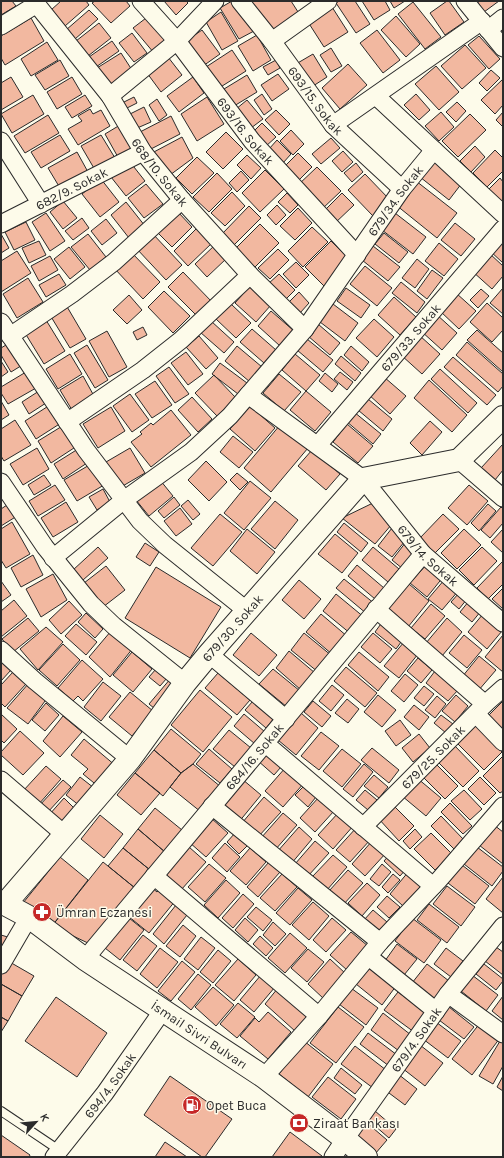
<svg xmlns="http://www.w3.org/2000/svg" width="504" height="1158" viewBox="0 0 504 1158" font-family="Karla,sans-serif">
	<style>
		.building { fill: #f2b8a0; stroke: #2b2b2b }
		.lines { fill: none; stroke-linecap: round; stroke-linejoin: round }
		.lane-casing { stroke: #2b2b2b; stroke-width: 10 }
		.street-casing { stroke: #2b2b2b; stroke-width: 19 }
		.secondary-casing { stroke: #2b2b2b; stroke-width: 24 }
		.lane { stroke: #fdfbea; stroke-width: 8 }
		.street { stroke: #fdfbea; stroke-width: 17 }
		.secondary { stroke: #fdfbea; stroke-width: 22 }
		.labels { text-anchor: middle; stroke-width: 3; stroke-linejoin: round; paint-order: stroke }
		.street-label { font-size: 13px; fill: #2b2b2b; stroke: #fdfbea }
		.poi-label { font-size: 13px; fill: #2b2b2b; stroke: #fdfbea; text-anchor: start }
	</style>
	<rect width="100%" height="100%" fill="#fdfbea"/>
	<path class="building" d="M1 1H12L16 6 1 15Z
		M61 1H86L89 5 65 26 51 10Z
		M95 1H126L130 6 111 23 92 3Z
		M164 1H186L188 3 176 15Z
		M232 1 254 31 239 39 220 8Z
		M250 1H291L300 15 271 34Z
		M339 1H355L370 24 356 33 336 3Z
		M362 1H385L390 10 374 20Z
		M390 1H405L394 8Z
		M447 1H449L464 22 445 35 430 13Z
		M477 1H499L484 12Z
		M413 2 441 37 425 49 398 14Z
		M332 7 348 32 324 47 308 22Z
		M89 10 98 19 75 39 66 30Z
		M221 12 238 41 222 50 206 22Z
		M150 15 170 40 154 53 133 28Z
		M396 16 420 44 406 57 381 30Z
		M31 18 44 41 5 65 1 58V36Z
		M99 23 111 38 88 56 76 41Z
		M202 30 220 54 203 66 186 41Z
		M377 30 400 60 383 73 360 43Z
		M132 33 147 53 134 62 119 43Z
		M257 35 271 60 253 71 238 46Z
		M479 36 500 59 489 69 468 45Z
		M112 41 119 51 96 67 89 57Z
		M47 42 58 60 31 76 21 59Z
		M465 45 486 68 462 89 441 66Z
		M331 48 342 66 331 72 320 55Z
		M232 50 246 71 219 88 206 67Z
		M121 53 132 70 109 86 97 68Z
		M313 54 327 77 310 88 296 64Z
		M168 57 182 75 161 92 147 73Z
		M60 60 69 76 45 90 35 75Z
		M276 60 280 68 268 75 263 67Z
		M348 64 367 85 340 109 322 88Z
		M436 66 459 92 439 110 415 84Z
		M491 70 500 78 487 91 479 83Z
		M278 74 289 89 272 101 261 85Z
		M247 75 257 92 234 106 224 89Z
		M11 77 23 97 1 110V83Z
		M72 77 82 94 57 109 47 92Z
		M193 77 204 93 179 112 167 96Z
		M503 79V105L495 114 481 100Z
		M262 94 272 109 264 115 254 100Z
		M416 94 430 110 419 120 404 105Z
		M33 95 44 114 12 133 1 114Z
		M85 95 92 106 72 118 65 107Z
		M134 97 137 103 123 110 120 104Z
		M207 97 224 124 197 141 181 114Z
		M157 99 167 115 159 121 149 105Z
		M247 100 263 119 251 128 236 109Z
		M457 102 466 111 456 122 446 112Z
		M144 107 151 122 135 129 128 115Z
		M90 109 93 114 101 110 110 126 78 145 68 129 82 121 78 116Z
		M276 110 290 124 279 135 265 120Z
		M441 112 454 127 439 141 425 126Z
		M503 112V127L496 120Z
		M470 114 486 130 458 157 442 141Z
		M48 115 59 133 25 153 14 136Z
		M171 116 180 134 149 150 140 132Z
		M262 123 276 137 265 147 252 133Z
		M120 125 134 151 119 159 105 134Z
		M291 130 304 144 293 155 280 141Z
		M226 132 243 149 223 169 206 152Z
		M60 135 70 151 41 168 31 152Z
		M101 135 115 158 95 170 81 146Z
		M182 137 193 158 170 175 152 153Z
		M331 138 340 148 321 164 312 154Z
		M277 140 291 154 283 163 269 149Z
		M475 146 485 157 471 172 460 161Z
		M495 150 503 158V171L487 187 473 173Z
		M343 151 353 162 342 172 332 161Z
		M77 152 88 172 60 188 48 168Z
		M298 153 312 167 299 180 285 166Z
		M247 155 261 168 251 179 237 165Z
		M197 157 214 173 192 194 176 178Z
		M433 161 462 183 449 200 420 177Z
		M130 162 145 181 126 196 111 177Z
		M356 163 363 172 352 182 344 173Z
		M317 167 341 191 321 210 297 186Z
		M265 170 284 189 260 212 242 193Z
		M241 171 249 180 237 192 229 183Z
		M217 173 232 189 209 212 193 197Z
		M365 174 390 200 373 216 348 190Z
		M500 178 503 182V203L489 189Z
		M101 179 119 202 100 217 82 194Z
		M416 181 457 213 437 238 396 205Z
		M146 184 163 204 144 218 128 198Z
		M232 192 245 206 225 226 211 213Z
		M287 193 298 205 290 213 278 202Z
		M342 193 354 205 333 225 322 213Z
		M63 201 77 218 63 229 50 212Z
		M126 202 145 226 129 238 111 215Z
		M277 205 286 215 276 225 267 215Z
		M249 206 261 218 234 245 222 234Z
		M298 208 312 223 295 240 280 226Z
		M178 212 192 227 172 247 157 232Z
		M46 213 65 241 50 251 32 222Z
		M395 213 426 237 413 254 382 230Z
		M82 218 89 228 73 240 65 231Z
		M106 219 117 233 102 245 91 231Z
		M26 222 35 240 14 250 5 232Z
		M455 223 475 239 461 256 441 240Z
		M260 224 279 243 255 267 236 248Z
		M312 227 328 242 303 267 288 251Z
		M197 228 212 243 188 266 174 251Z
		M152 233 182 265 166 280 136 248Z
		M384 233 408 252 399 263 375 244Z
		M1 234 9 248 1 253Z
		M88 234 106 257 90 270 71 247Z
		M503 236V263L489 250Z
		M39 241 46 255 29 263 22 248Z
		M331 241 351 261 325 287 305 267Z
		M439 243 458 259 444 276 425 261Z
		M215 245 227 258 207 277 195 264Z
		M373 246 400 267 388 281 362 260Z
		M69 247 85 267 70 279 54 259Z
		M278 249 289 260 270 279 258 268Z
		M17 251 31 273 1 292V261Z
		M131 252 160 282 143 299 114 268Z
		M489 253 503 266V276L492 289 472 271Z
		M50 256 58 270 39 281 31 266Z
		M417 259 429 269 415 288 402 278Z
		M296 262 309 275 296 288 283 274Z
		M365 266 392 288 377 306 350 284Z
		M432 270 443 278 427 299 417 291Z
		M183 272 213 303 198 317 168 287Z
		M59 274 66 285 46 297 39 285Z
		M279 274 295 290 284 301 268 284Z
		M28 278 43 302 17 318 3 294Z
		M401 282 425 302 417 313 392 293Z
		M250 286 271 305 256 322 235 303Z
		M346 288 370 305 361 318 337 301Z
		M503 288V314L490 303Z
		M481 289 489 296 478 308 470 300Z
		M164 291 190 316 173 333 148 307Z
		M299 292 309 303 300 313 289 302Z
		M456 293 476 311 459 329 440 311Z
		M129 295 142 310 127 324 113 310Z
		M394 297 416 317 400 335 378 315Z
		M487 303 503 318V330L492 342 470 322Z
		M231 304 251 323 236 338 216 319Z
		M333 304 358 323 345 341 320 322Z
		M66 305 86 339 70 348 50 315Z
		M271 311 294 331 280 346 258 326Z
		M436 314 457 333 442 350 421 331Z
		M374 319 394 337 377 357 356 338Z
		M46 320 65 351 44 364 25 333Z
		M211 321 234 342 224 353 200 332Z
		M318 324 340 343 330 355 308 336Z
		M143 327 147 335 137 340 133 332Z
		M252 329 276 350 264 363 240 342Z
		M477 330 503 353V372L467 340Z
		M107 331 127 367 109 377 89 341Z
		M419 335 440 354 422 374 401 355Z
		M199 336 218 358 206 369 186 347Z
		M307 339 333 360 323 372 297 350Z
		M11 342 24 364 11 372 1 355V348Z
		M467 342 503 374V386L498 392 456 355Z
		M87 345 108 380 95 388 74 353Z
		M237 346 262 367 250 382 225 361Z
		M351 346 369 362 362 371 344 355Z
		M186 352 203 374 188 385 171 363Z
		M70 354 82 374 58 389 46 369Z
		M295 354 320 375 306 391 282 370Z
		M341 356 361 373 355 381 335 364Z
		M453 357 496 395 487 405 444 367Z
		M1 361 8 372 1 377Z
		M220 363 247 383 238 394 212 374Z
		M169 367 189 394 175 403 156 376Z
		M440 369 477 403 468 413 431 379Z
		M26 372 36 388 8 404 1 393V387Z
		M340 372 353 382 347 390 334 379Z
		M325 373 338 384 332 392 319 381Z
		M279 374 301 392 284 411 263 393Z
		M214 375 236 398 217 416 195 393Z
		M83 376 94 396 72 410 60 390Z
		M384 377 406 396 390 414 368 394Z
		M429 380 467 415 452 432 414 398Z
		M155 381 172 405 152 418 135 394Z
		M39 391 46 403 29 414 22 402Z
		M306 391 331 412 315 431 290 410Z
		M130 394 149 420 132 432 113 406Z
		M192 397 212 419 198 432 178 410Z
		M368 399 392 419 383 431 358 410Z
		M1 401 9 415 1 420Z
		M50 405 61 423 36 439 25 421Z
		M250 406 275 428 255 451 230 429Z
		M111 407 125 431 98 448 83 424Z
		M171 410 191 435 151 467 131 442 142 434 140 432 151 423 153 425Z
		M354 412 381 434 373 444 346 421Z
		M15 420 31 445 4 461 1 456V429Z
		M430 421 442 432 422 455 410 443Z
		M347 424 373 446 358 463 333 442Z
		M64 425 77 446 51 463 38 441Z
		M280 425 308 448 271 492 244 468Z
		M233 436 253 452 239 468 220 452Z
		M503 444V470L495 480 481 468Z
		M37 448 49 469 23 485 10 464Z
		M130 448 145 473 121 487 106 462Z
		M78 449 87 463 63 479 54 464Z
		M312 450 340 474 326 490 298 466Z
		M206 461 227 482 209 501 188 480Z
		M91 464 104 485 77 501 64 480Z
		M237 473 248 482 240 490 230 480Z
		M44 475 51 485 34 495 28 485Z
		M160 480 173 496 149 516 136 500Z
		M250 481 271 498 244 530 224 513Z
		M55 485 65 500 38 516 29 501Z
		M469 485 488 501 467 525 448 508Z
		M103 489 110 502 97 510 89 497Z
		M174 497 180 505 164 518 158 511Z
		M188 500 200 514 193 520 181 506Z
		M275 501 298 520 275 549 251 529Z
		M66 502 78 522 53 537 41 518Z
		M375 502 392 524 375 544 342 518Z
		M10 503 17 516 1 526V509Z
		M488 504 496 511 479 531 471 523Z
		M501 507 503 509V523L490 538 481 530Z
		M180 508 192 524 176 536 164 521Z
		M220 514 242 532 213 566 191 548Z
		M443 514 459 529 434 554 419 539Z
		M12 522 30 554 6 568 1 560V529Z
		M344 523 368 543 361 552 337 532Z
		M392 528 405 541 392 557 378 546Z
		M247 529 275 552 257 574 230 551Z
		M464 529 481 545 457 569 441 553Z
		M503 529V553L491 542Z
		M335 534 358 553 342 573 318 554Z
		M406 542 418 552 403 569 392 560Z
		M145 543 159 552 150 566 136 557Z
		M98 547 108 558 83 580 73 570Z
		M373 547 399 569 388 582 362 560Z
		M482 547 497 561 474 585 459 570Z
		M33 555 43 575 21 587 11 568Z
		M503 561V584L488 599 477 588Z
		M428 563 444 576 427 597 410 583Z
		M357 565 384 588 375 599 348 576Z
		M106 566 125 590 103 607 84 583Z
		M156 567 221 607 190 658 125 618Z
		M53 574 67 600 41 617 26 589Z
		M344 579 375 604 367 614 336 588Z
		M445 579 459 590 442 610 428 599Z
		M299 580 321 599 304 619 282 600Z
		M1 581 11 595 1 602Z
		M409 584 429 601 408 627 387 610Z
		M503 588V609L492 599Z
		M459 593 467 599 459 609 451 602Z
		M336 594 365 618 351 634 323 611Z
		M14 600 27 616 1 637V611Z
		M69 601 82 615 61 634 49 620Z
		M469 601 481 611 472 622 460 612Z
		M431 604 445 616 425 639 411 628Z
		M86 613 103 629 95 638 78 622Z
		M321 614 348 637 333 655 306 632Z
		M483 614 502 631 487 649 468 632Z
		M28 618 39 631 13 652 2 639Z
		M447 618 462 632 442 656 426 643Z
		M383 621 404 638 396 649 375 632Z
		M76 624 97 642 86 655 65 636Z
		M46 627 63 642 38 670 20 649Z
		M111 631 133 648 110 677 89 657Z
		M251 633 277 655 259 676 233 655Z
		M304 633 332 656 318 672 291 650Z
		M373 633 392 649 380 663 361 647Z
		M464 635 482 650 467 668 449 653Z
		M503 635V672L485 657Z
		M404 642 418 654 399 678 384 666Z
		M63 644 80 660 57 686 39 670Z
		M289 651 315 673 301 690 276 668Z
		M132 652 152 669 133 692 113 675Z
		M359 652 389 677 378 691 348 665Z
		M479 656 496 670 478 691 462 677Z
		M418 658 432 670 421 683 407 671Z
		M82 660 103 679 83 701 78 696 73 701 58 688Z
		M1 661 11 670 1 681Z
		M346 667 377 693 365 707 334 681Z
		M156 669 167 678 160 686 149 677Z
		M273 669 300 691 287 707 259 684Z
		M435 671 458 690 448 701 426 683Z
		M13 672 26 684 5 707 1 703V685Z
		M218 673 250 700 237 715 205 688Z
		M405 674 418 685 404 702 391 691Z
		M171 678 182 687 160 713 149 704Z
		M103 682 121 696 101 721 84 707Z
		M29 683 48 697 28 724 7 708Z
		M332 685 344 695 331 711 319 701Z
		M424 686 434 694 424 706 414 698Z
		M200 690 232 717 203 752 171 725Z
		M130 692 153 711 132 736 109 717Z
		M378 695 396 710 382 727 364 712Z
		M456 695 468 706 455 722 442 711Z
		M437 696 446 704 435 718 425 710Z
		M347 699 359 709 348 723 335 713Z
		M253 701 274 718 266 728 245 710Z
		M313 701 331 716 322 727 304 712Z
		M503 701V732L488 716Z
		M46 703 59 715 45 731 32 720Z
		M414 705 429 717 419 730 404 717Z
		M301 713 318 728 296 755 278 740Z
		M1 714 17 729 4 743 1 740Z
		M244 714 265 732 255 744 234 726Z
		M441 715 453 724 446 733 434 723Z
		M63 716 82 732 60 757 43 741Z
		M400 720 411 735 396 746 385 731Z
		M476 725 502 752 484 770 457 743Z
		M171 729 201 754 193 764 181 773 154 750Z
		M229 730 251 748 235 767 213 749Z
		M20 731 44 753 23 775 1 755V752Z
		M321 732 339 746 319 770 301 756Z
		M419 734 430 748 413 762 402 748Z
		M84 739 116 766 99 787 83 774 88 769 71 755Z
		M454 745 479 771 463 787 437 761Z
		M372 748 399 770 389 783 361 760Z
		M209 749 232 769 220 783 196 764Z
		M342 749 361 764 342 787 323 771Z
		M154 750 181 773 163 796 135 773Z
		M264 752 281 767 274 775 257 760Z
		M503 756V791L500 793 483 776Z
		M435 763 458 786 445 799 422 776Z
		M193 764 221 787 201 812 170 787 181 773Z
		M364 764 373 772 353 797 343 789Z
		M46 766 61 779 38 805 23 791Z
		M286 767 304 783 283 807 265 791Z
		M135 773 160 793 141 815 117 795Z
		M374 775 388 787 379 798 364 786Z
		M80 777 94 788 80 806 66 795Z
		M480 777 496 793 484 805 468 789Z
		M417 778 441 798 426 816 402 796Z
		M242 779 261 795 238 823 219 807Z
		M63 780 71 787 47 813 39 806Z
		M304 786 316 797 308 807 295 795Z
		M365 790 377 800 368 810 356 800Z
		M464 790 482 809 470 820 451 801Z
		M264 797 281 812 258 837 242 823Z
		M319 797 334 811 315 832 300 818Z
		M64 798 75 809 60 825 49 815Z
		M450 803 472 826 463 834 441 812Z
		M392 804 414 826 399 841 378 818Z
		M155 808 182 830 165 852 138 829Z
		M339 812 354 825 333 849 318 835Z
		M283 813 297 825 275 850 261 838Z
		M100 815 123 834 104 858 81 839Z
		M441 816 464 840 454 849 431 826Z
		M211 818 228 833 206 857 189 842Z
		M494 825 503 832V864L479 845Z
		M299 827 312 839 291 864 277 852Z
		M357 827 371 839 350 862 336 850Z
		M138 829 165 852 150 870 123 848Z
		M415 829 422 837 410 849 403 841Z
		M235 833 248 845 239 854 227 842Z
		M431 833 452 854 435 870 414 849Z
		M315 841 329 853 308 876 295 864Z
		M372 841 386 853 365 876 352 864Z
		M225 843 240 857 227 872 212 858Z
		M189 847 206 862 181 890 165 875Z
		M477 847 503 867V871L492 886 464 864Z
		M123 848 150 870 135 888 108 866Z
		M250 848 266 862 246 885 230 871Z
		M391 853 407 868 400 876 384 861Z
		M333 855 347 867 327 890 312 877Z
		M60 857 88 880 52 926 23 903Z
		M103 862 135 888 90 944 52 926Z
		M269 862 280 872 258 897 247 887Z
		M209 864 226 878 205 902 188 887Z
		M382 864 391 872 379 886 370 879Z
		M462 865 489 886 475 904 448 883Z
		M348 870 363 883 343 905 329 891Z
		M409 871 423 884 403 906 390 894Z
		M282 874 297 887 275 911 260 898Z
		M393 874 400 880 388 893 382 887Z
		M503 877V913L486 899Z
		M226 880 240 893 218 918 204 905Z
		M367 883 380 895 362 916 348 903Z
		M447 886 475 907 461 926 433 904Z
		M151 887 157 892 161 887 176 900 149 933 128 916Z
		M298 888 312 900 290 925 276 913Z
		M243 894 254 904 233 928 222 918Z
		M387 896 400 907 389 918 377 907Z
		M313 902 329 916 309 940 292 925Z
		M429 904 459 927 447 943 417 920Z
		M176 905 187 915 164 944 153 934Z
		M256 907 272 920 263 931 247 917Z
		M373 910 387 922 378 932 364 920Z
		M129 918 144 930 120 960 105 948Z
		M245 918 258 930 248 942 235 930Z
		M332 918 346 930 326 952 313 940Z
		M412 918 441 940 424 963 395 941Z
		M273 922 286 934 275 946 263 935Z
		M183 925 196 936 180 957 166 946Z
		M351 932 368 946 347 970 330 955Z
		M290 933 307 948 285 973 268 958Z
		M1 935 11 938 1 956Z
		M143 935 157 946 137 971 123 960Z
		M260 936 273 948 266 956 253 944Z
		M201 937 215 948 198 970 184 959Z
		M397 944 417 959 400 980 382 965Z
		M496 947 503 952V975L485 961Z
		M160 948 178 962 157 988 140 974Z
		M446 948 463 961 451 977 434 964Z
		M308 949 324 962 307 982 291 968Z
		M218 950 231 961 213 983 200 972Z
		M238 959 256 975 234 1001 215 985Z
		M330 959 346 974 324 999 308 984Z
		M8 961 34 976 22 996 1 984V972Z
		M182 961 195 972 171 1001 158 991Z
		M373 962 399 982 382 1005 356 984Z
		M427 964 449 981 434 1000 412 983Z
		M484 964 503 979V981L496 990 476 974Z
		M198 974 211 985 191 1010 178 999Z
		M261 975 275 987 254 1012 240 1000Z
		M472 975 498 995 486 1011 461 991Z
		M1 984 22 996 8 1021 1 1017Z
		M213 987 234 1005 216 1026 195 1007Z
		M278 988 309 1015 295 1031 265 1004Z
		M351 988 378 1008 366 1025 339 1004Z
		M398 992 428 1014 414 1032 384 1010Z
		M503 996V1020L492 1011Z
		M56 997 107 1033 77 1077 25 1041Z
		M238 1003 255 1017 237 1038 220 1024Z
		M338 1007 364 1027 336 1063 310 1043Z
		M449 1007 474 1027 464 1039 439 1020Z
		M268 1012 291 1032 268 1059 240 1036 255 1018 259 1022Z
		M383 1013 411 1035 399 1051 371 1030Z
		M1 1017 8 1021 1 1032Z
		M436 1022 461 1041 448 1058 423 1039Z
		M480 1023 500 1038 472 1075 452 1059Z
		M368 1033 397 1055 389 1066 360 1044Z
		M304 1041 333 1064 308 1097 279 1074Z
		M500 1041 503 1043V1066L493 1084 479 1076Z
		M420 1045 443 1063 425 1086 402 1068Z
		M355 1046 386 1070 373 1088 341 1064Z
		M341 1068 362 1085 355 1094 334 1078Z
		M398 1074 417 1089 405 1105 385 1090Z
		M170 1076 232 1119 205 1157H202L144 1115Z
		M503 1076V1091L497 1087Z
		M328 1077 356 1099 341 1119 312 1097Z
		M375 1111 396 1129 389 1138 367 1119Z
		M366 1122 387 1140 375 1154 354 1136Z
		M290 1132 322 1156 321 1157H272Z
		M1 1135 30 1155 29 1157H1Z
		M165 1142 187 1157H155Z"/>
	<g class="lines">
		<defs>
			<path id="lane" d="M1 1111 59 1150"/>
			<g id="street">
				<path id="s1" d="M34 1 110 96 143 152 182 200 250 275 305 329"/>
				<path id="s2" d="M141 1 177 41 252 141 357 255"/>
				<path id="s3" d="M240 1 272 41 333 125 402 189"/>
				<path d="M465 1 503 48"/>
				<path d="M1 26 37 4"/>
				<path d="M488 30 503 18"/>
				<path d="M272 41 328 1"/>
				<path d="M110 96 177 41 215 1"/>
				<path d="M376 96 434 150"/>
				<path d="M333 125 482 21"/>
				<path d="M1 141 41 204"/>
				<path id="s4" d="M1 224 143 152"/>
				<path d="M1 322 86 450 140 521 165 545 246 610"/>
				<path d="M10 336 72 294 114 262 182 200"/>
				<path id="s5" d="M248 395 363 479 423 554 503 623"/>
				<path d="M67 422 143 370 181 340 250 275"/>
				<path id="s6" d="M318 445 503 229"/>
				<path d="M459 460 503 498"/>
				<path d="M1 482 45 547 91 604 114 626 185 683"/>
				<path id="s7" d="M53 558 124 500 191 452 230 416 305 329 402 189 434 150 503 214"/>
				<path d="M376 609 485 704"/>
				<path d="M1 650 35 681 130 759"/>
				<path d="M209 654 286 719"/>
				<path d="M476 714 503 742"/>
				<path d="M266 744 433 886"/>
				<path d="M1 780 64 834"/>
				<path d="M212 806 380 942"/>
				<path id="s8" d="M363 827 485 704 503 688"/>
				<path d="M154 876 319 1016"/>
				<path d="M369 957 436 1011"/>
				<path id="s9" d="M85 959 423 554"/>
				<path d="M1 965 29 917"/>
				<path d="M448 994 503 1034"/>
				<path d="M264 1077 319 1016 380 942 438 881 503 806"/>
				<path id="s10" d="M54 1157 105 1093 163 1010"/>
				<path id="s11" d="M333 1157 345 1139 448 994 503 926"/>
			</g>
			<g id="secondary">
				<path id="s12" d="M1 902 29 917 85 959 264 1077 345 1139 366 1157"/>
				<path id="s13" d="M5 904 130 759 185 683 209 654 363 479 459 460 503 417"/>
			</g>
		</defs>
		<use href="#lane" class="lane-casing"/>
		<use href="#street" class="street-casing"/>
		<use href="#secondary" class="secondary-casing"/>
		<use href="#lane" class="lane"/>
		<use href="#street" class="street"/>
		<use href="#secondary" class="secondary"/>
	</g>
	<defs>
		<symbol id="pharmacy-disc" viewBox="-11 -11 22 22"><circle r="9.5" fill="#c62828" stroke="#fdfbea"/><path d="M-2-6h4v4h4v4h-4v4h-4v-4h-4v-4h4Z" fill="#fff"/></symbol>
		<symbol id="fuel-disc" viewBox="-11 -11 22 22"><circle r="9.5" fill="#c62828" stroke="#fdfbea"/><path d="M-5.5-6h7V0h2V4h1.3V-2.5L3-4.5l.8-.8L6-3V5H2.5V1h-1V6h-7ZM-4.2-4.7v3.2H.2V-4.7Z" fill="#fff"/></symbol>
		<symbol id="bank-disc" viewBox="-11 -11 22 22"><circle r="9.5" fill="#c62828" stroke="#fdfbea"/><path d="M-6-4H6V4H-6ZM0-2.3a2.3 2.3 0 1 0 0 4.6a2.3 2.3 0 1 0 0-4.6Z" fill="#fff"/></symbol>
	</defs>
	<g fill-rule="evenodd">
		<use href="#pharmacy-disc" x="31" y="901" width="22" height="22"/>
		<use href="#fuel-disc" x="181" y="1094" width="22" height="22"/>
		<use href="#bank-disc" x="288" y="1112" width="22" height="22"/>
	</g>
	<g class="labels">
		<g class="street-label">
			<text dy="5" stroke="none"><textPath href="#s3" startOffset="125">693/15. Sokak</textPath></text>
			<text dy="5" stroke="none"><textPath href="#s2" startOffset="167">693/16. Sokak</textPath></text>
			<text dy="5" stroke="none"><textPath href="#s1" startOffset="213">668/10. Sokak</textPath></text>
			<text dy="5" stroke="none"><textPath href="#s4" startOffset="79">682/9. Sokak</textPath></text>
			<text dy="5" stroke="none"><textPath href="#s7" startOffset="499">679/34. Sokak</textPath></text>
			<text dy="5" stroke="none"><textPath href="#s6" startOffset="142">679/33. Sokak</textPath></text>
			<text dy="5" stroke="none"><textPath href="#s5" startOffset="243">679/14. Sokak</textPath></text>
			<text dy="5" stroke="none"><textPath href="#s13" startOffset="358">679/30. Sokak</textPath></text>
			<text dy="5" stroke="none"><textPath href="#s9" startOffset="264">684/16. Sokak</textPath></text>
			<text dy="5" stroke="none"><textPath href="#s8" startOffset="99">679/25. Sokak</textPath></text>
			<text dy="5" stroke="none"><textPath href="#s12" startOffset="239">İsmail Sivri Bulvarı</textPath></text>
			<text dy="5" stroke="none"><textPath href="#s11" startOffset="144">679/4. Sokak</textPath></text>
			<text dy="5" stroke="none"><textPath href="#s10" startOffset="91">694/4. Sokak</textPath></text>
		</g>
		<g class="poi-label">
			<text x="56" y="917">Ümran Eczanesi</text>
			<text x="206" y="1110">Opet Buca</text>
			<text x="313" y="1128">Ziraat Bankası</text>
		</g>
	</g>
	<rect width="504" height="1158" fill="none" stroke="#2b2b2b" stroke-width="4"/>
	<g transform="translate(36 1122) rotate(63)" stroke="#fdfbea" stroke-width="3" paint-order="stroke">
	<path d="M0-3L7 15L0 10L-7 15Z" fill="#2b2b2b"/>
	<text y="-6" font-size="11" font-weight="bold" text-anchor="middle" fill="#2b2b2b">K</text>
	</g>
</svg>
